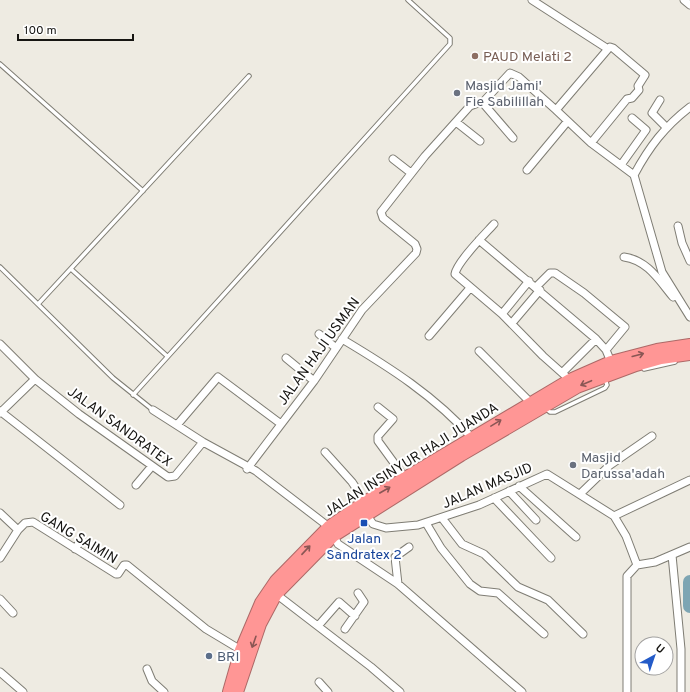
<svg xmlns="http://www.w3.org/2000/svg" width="690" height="692" viewBox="0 0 690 692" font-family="Overpass,sans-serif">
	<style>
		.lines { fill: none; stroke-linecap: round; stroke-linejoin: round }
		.river { stroke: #7da5b3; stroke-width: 14 }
		.lane-casing { stroke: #7f7d74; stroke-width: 5.5 }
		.street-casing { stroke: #7f7d74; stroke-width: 9 }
		.highway-casing { stroke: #ad6967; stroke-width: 14 }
		.lane { stroke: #fff; stroke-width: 3.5 }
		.street { stroke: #fff; stroke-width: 7 }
		.highway { stroke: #ff9695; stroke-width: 12 }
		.oneway { stroke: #8a5654 }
		.education-dot { fill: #8d6e63; stroke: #fff; stroke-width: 1.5 }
		.worship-dot { fill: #6b7280; stroke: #fff; stroke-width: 1.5 }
		.transit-dot { fill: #1a4fb4; stroke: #fff; stroke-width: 1.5 }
		.service-dot { fill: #5c6f8a; stroke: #fff; stroke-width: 1.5 }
		.labels { text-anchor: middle; stroke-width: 4; stroke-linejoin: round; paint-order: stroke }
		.education-label { font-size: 14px; fill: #785e54; stroke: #fff; text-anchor: start }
		.worship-label { font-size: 14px; fill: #5b616d; stroke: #fff; text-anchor: start }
		.street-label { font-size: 14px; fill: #161512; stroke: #fff }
		.transit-label { font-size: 14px; fill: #164399; stroke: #fff }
		.service-label { font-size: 14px; fill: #4e5e75; stroke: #fff; text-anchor: start }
	</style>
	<rect width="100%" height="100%" fill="#eeebe2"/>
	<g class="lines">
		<path class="river" d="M690 582V606"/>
		<defs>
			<path id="lane" d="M0 64 143 191
				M0 267 113 378 153 410
				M71 269 167 356
				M39 303 249 76
				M644 369 675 362
				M133 395 450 44V38L408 0
				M545 408 550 412H555L605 388 607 385 605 379"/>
			<path id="street" d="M684 0 690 5
				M660 100 652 113 666 127
				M482 102 513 138
				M556 110 591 143 634 175 662 272 690 317
				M456 122 480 141
				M591 143 627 99 632 98 639 90 638 86 645 75 613 48 610 47 608 49
				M393 159 411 173
				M621 165 646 130 632 118
				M527 170 567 122
				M634 175C649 147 665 126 690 107
				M494 224C485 234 457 262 455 274L502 314 543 356 570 380
				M678 226 682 243 690 261
				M479 240 596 339 606 350 611 362
				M624 257C647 260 659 280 673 297
				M536 287 550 273H555L584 293 625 327 606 350
				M502 314 529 281
				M512 323 540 290
				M319 334 336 348
				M429 336 470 288
				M342 339C389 367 435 396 472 438
				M0 344 35 379 79 414 168 477 175 476 203 442
				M479 351 531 403
				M286 358 314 381
				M563 372 596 339
				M378 407 393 419 378 436V441L405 478
				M153 410 203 442 256 471 329 527 338 544 398 584 522 692
				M0 411 120 505
				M0 413 35 379
				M177 425 218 377 281 424
				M325 452 352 482 365 502
				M247 469 314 381 362 310 416 253 417 249 415 244 383 218 381 212 425 156 470 106 484 101 510 73 519 77 556 110 608 49 532 0
				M136 485 152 466
				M519 486 576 537
				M509 491 536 520
				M580 494 610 465 652 436
				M494 498 551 558
				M0 513 18 530 25 523 33 522 116 574H118L124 565H127L206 629 241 650
				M366 514 373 524 386 528 418 525 479 505 547 474 614 516
				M442 518 462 544 484 554 518 587 548 600 583 634
				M426 523 441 548 470 584 480 591 498 593 544 634
				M75 549 82 539
				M672 555 681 649V692
				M0 558 18 530
				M637 565 626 536 614 516 690 480
				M398 584 395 557 409 547
				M276 594 371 667 400 692
				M0 599 13 613
				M318 626 339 602 355 616
				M345 629 364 602 358 593
				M147 669 152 681 164 692
				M0 672 23 692
				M319 682 328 692
				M627 692V576L637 565 655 562 690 547"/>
			<path id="highway" d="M229 692 241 650 261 603 276 581 329 527 365 502 570 380 611 362 657 350 690 345
				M237 692 260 624 276 594 333 536 461 455 577 387 636 365 661 358 690 354"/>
		</defs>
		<use href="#lane" class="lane-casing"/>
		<use href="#street" class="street-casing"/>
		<use href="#highway" class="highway-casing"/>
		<use href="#lane" class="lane"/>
		<use href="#street" class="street"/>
		<use href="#highway" class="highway"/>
	</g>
	<defs><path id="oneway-shaft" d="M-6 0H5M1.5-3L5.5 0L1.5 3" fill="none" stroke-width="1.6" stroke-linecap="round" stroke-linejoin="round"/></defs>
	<g class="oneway">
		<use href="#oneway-shaft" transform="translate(638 355) rotate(-15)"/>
		<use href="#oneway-shaft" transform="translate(586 383) rotate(157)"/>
		<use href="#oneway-shaft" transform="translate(496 423) rotate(-31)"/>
		<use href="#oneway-shaft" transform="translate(385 490) rotate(-30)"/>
		<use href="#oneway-shaft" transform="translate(306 550) rotate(-47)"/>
		<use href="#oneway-shaft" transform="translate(254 642) rotate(109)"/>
	</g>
	<circle class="education-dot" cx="475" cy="56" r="4"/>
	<g class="worship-dot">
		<circle cx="457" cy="93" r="4"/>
		<circle cx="573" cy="465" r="4"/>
	</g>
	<rect class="transit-dot" x="360" y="519" width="8" height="8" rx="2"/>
	<circle class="service-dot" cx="209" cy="656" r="4"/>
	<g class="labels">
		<g class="education-label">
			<text x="483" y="61">PAUD Melati 2</text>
		</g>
		<g class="worship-label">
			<text x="465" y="90">Masjid Jami'<tspan x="465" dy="16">Fie Sabilillah</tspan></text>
			<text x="581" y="462">Masjid<tspan x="581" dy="16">Darussa'adah</tspan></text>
		</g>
		<g class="street-label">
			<text transform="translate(318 351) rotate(-54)" y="5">JALAN HAJI USMAN</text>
			<text transform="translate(120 426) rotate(36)" y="5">JALAN SANDRATEX</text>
			<text transform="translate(411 459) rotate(-32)" y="5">JALAN INSINYUR HAJI JUANDA</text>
			<text transform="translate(487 485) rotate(-23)" y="5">JALAN MASJID</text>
			<text transform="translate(79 537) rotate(31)" y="5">GANG SAIMIN</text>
		</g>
		<g class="transit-label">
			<text x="364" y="543">Jalan<tspan x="364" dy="16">Sandratex 2</tspan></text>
		</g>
		<g class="service-label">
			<text x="217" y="661">BRI</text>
		</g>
	</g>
	<g transform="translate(654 656) rotate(40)"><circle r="19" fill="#ffffff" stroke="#a2a1a0"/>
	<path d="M0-3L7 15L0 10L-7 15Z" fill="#245bc8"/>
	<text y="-6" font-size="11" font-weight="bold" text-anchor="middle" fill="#161512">U</text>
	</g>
	<path d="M18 34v6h115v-6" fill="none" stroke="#161512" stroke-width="2"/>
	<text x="24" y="34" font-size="12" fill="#161512" stroke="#ffffff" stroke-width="3" paint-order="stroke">100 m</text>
</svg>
